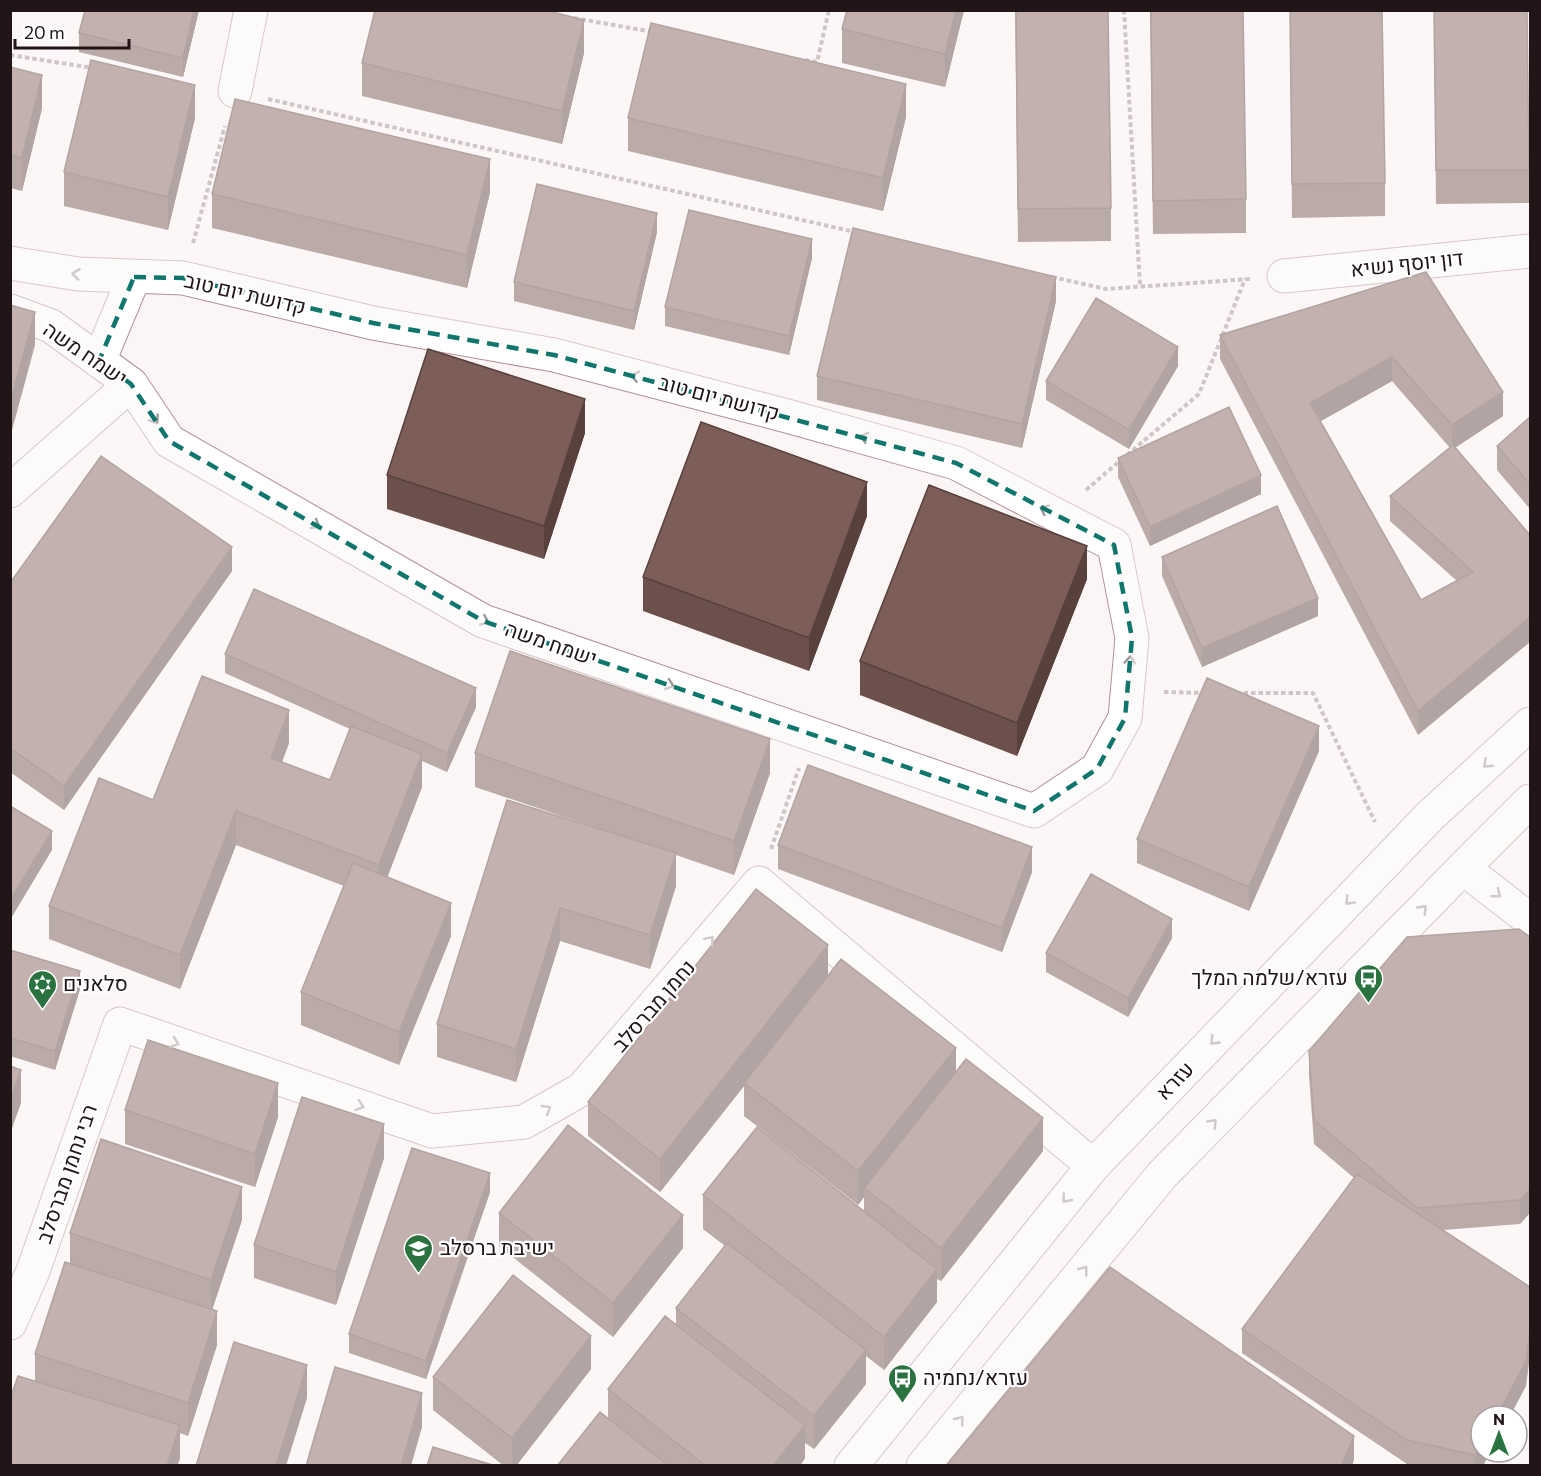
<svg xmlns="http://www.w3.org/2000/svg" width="1541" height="1476" viewBox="0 0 1541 1476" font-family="Commissioner,Heebo,sans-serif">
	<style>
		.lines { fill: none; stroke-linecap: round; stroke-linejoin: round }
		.minor-casing { stroke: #b18f97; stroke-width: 35 }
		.path { stroke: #978d8f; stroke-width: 4; stroke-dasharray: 4.5 3; stroke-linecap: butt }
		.minor { stroke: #fff; stroke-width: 33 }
		.wall { fill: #6c504b; fill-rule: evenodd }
		.shaded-wall { fill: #58413d }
		.building { fill: #7d5d57; stroke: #58413d; stroke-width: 1.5 }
		.oneway { stroke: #9c9697 }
		.marked { fill: none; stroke: #0f766e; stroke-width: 4.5; stroke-dasharray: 12 8; stroke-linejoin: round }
		.labels { text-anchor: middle; stroke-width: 4.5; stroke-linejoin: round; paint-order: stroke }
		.street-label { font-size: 21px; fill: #221518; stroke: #fff }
		.poi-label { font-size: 21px; fill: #221518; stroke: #fff; text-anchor: start }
	</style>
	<rect width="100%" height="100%" fill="#fcf5f6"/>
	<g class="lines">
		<defs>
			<path id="minor" d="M235 91 251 10
				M10 263 78 274 183 278 373 323 554 355 787 416 956 463 1114 545 1132 638 1125 718 1097 769 1034 811 483 621 169 441 131 384 51 326 10 311
				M1284 276 1530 251
				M99 361 134 277
				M10 491 131 384
				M1463 868 1530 920
				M10 1323 33 1271 120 1024 432 1131 524 1122 582 1089 759 883 1093 1166
				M851 1466 1093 1166 1430 816 1530 724
				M923 1466 1162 1175 1463 868 1530 801"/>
		</defs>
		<use href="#minor" class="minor-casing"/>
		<path class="path" d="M1124 10 1140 286
			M574 18 653 32
			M10 55 93 68
			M805 60 817 62 829 10
			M268 99 855 232
			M193 243 225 126
			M1052 277 1106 289 1250 279
			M1127 455 1199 394 1245 279
			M1086 490 1121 460
			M1164 692 1205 693
			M1236 693H1313L1375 822
			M771 849 799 768"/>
		<use href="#minor" class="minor"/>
	</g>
	<path class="wall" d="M85 10H199L183 77 79 52V33Z
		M847 10H964L945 87 842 63V29Z
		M1015 10 1111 208V241L1018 242Z
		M1150 10 1246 199V233L1153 234Z
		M1290 10 1385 183V216L1292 218Z
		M1434 10 1529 170V203L1436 204Z
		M584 53 562 144 362 96V63Z
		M10 67 42 108 22 191 10 188Z
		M906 117 883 211 628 151V118Z
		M195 118 168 230 64 206V172Z
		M490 192 467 288 212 228V194Z
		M657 232 634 330 514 301V282Z
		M812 258 789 355 665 326V307Z
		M1426 272 1503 416 1455 447 1530 535 1418 735 1220 359V335ZM1392 381 1450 448 1390 496V521L1457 581 1421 600 1321 421Z
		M1056 301 1022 448 817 400V376Z
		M1178 366 1129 449 1046 400V381Z
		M1530 417V509L1497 470V446Z
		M585 433 544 559 387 509V475Z
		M1118 458 1261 494 1150 546 1118 477Z
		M867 516 809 671 643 611V577Z
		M1162 557 1318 616 1202 667 1162 576Z
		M232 571 64 810 10 772V583Z
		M1087 579 1017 756 860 695V661Z
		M225 654 476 707 447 772 422 761V787L387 877 451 936 399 1065 301 1025V992L344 886 236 845 180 989 49 939V906L153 800 289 743 282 762 330 780 350 729 225 673Z
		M1319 751 1249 911 1137 863V839Z
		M475 753 770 773 734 875 676 855V886L650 969 560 941 516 1082 437 1057V1024L606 831 475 787Z
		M778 845 1032 872 1002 952 778 869Z
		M1530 937 1520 1224 1443 1230 1526 1386 1481 1452H1490L1483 1466H1415L1407 1464 1242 1353V1329L1354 1178 1314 1144 1309 1075V1051Z
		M1172 938 1128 1017 1046 972V953Z
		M10 950 80 989 55 1070 10 1056Z
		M828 976 956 1072 1043 1151 941 1281 937 1279V1302L884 1370 866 1356V1384L814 1449 805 1443V1458L800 1466H557L608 1418V1389L676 1324V1308L725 1246 703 1229V1195L864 1212V1197L858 1205 744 1116V1086L660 1192 588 1136V1102Z
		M125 1110 278 1117 255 1187 125 1144Z
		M384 1158 336 1305 254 1278V1245Z
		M490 1192 426 1379 349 1353V1334Z
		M499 1213 683 1248 613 1337 499 1246Z
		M242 1220 212 1310 217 1345 188 1436 180 1433V1459L35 1382V1354L70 1264V1233Z
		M591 1369 516 1466H504L433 1410V1377Z"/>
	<path class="shaded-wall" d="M194 10H199L183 77V58Z
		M956 10H964L945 87V54Z
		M584 20V53L562 144V111Z
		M42 75V108L22 191V158Z
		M906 84V117L883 211V178Z
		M195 85V118L168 230V197Z
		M490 159V192L467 288V255Z
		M657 213V232L634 330V311Z
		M812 239V258L789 355V336Z
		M1056 277V301L1022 448V424Z
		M35 312V345L11 434V400Z
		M1178 347V366L1129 449V430Z
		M1392 357V381L1310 427V403Z
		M1503 392V416L1452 450V425Z
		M585 399V433L544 559V526Z
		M1261 475V494L1150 546V527Z
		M867 482V516L809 671V638Z
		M1087 546V579L1017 756V723Z
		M232 547V571L64 810V786Z
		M1318 598V616L1202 667V648Z
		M1530 617V642L1418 735V711Z
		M476 688V707L447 772V753Z
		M289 710V743L271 791V758Z
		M1319 726V751L1249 911V887Z
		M770 739V773L734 875V841Z
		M422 754V787L379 899V865Z
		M236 811V845L180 989V955Z
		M52 831V850L10 920V901Z
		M1032 847V872L1002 952V928Z
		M676 853V886L650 969V935Z
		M451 903V936L399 1065V1032Z
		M560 908V941L516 1082V1049Z
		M1172 919V938L1128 1017V998Z
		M828 945V979L744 1083V1086L660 1192V1159Z
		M80 971V989L55 1070V1051Z
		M956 1048V1081L864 1188V1197L858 1205V1171Z
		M21 1070V1103L10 1134V1101Z
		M278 1083V1117L255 1187V1154Z
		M1043 1118V1151L941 1281V1248Z
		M384 1124V1158L336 1305V1272Z
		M490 1173V1192L426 1379V1361Z
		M242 1187V1220L211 1313V1280Z
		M1530 1189V1213L1520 1224V1200Z
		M683 1215V1248L613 1337V1303Z
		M937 1269V1302L884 1370V1337Z
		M217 1311V1345L188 1436V1403Z
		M1530 1332V1356L1526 1386 1510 1416H1497Z
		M591 1336V1369L516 1466H512V1438Z
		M866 1350V1384L814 1449V1416Z
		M307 1365V1398L286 1466H276Z
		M422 1393V1427L411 1466H401Z
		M180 1425V1459L177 1466H167Z
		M805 1425V1458L800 1466H773Z
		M1354 1436V1460L1352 1466H1341Z
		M1481 1445V1452H1490L1483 1466H1475V1455Z"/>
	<path class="building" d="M85 10H194L183 58 79 33Z
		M375 10H545L584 20 562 111 362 63Z
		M847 10H956L945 54 842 29Z
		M1016 10H1108L1111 208 1018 209Z
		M1151 10H1243L1246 199 1153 201Z
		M1290 10H1382L1385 183 1292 184Z
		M1434 10H1527L1529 170H1436Z
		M651 23 906 84 883 178 628 118Z
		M91 60 195 85 168 197 64 172Z
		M10 67 42 75 22 158 10 155Z
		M235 99 490 159 467 255 212 194Z
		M537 184 657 213 634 311 514 282Z
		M689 210 812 239 789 336 665 307Z
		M853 228 1056 277 1022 424 817 376Z
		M1426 272 1503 392 1452 425 1392 357 1310 403 1421 600 1473 572 1390 496 1453 445 1530 535V617L1418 711 1220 335Z
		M1096 298 1178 347 1129 430 1046 381Z
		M10 305 35 312 11 400H10Z
		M428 349 585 399 544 526 387 475Z
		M1229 407 1261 475 1150 527 1118 458Z
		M1530 417V484L1497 446Z
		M701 422 867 482 809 638 643 577Z
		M101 456 232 547 64 786 10 748V583Z
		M929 485 1087 546 1017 723 860 661Z
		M1277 506 1318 598 1202 648 1162 557Z
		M254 589 476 688 447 753 225 654Z
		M510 651 770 739 734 841 475 753Z
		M202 676 289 710 271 758 330 780 351 726 422 754 379 865 236 811 180 955 49 906 99 778 153 800Z
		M1207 678 1319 726 1249 887 1137 839Z
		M808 765 1032 847 1002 928 778 845Z
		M507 800 676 853 650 935 560 908 516 1049 437 1024Z
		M10 806 52 831 10 901Z
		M353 863 451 903 399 1032 301 992Z
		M1091 874 1172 919 1128 998 1046 953Z
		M756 889 828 945 660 1159 588 1102Z
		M1519 929 1530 937V1189L1520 1200 1417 1208 1314 1120 1309 1051 1407 937Z
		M10 950 80 971 55 1051 10 1038Z
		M841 959 956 1048 858 1171 744 1083Z
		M148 1040 278 1083 255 1154 125 1110Z
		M966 1059 1043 1118 941 1248 864 1188Z
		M10 1066 21 1070 10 1101Z
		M302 1097 384 1124 336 1272 254 1245Z
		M568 1125 683 1215 613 1303 499 1213Z
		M757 1127 937 1269 884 1337 703 1195Z
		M101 1139 242 1187 211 1280 70 1233Z
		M412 1148 490 1173 426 1361 349 1334Z
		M1357 1174 1530 1287V1332L1526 1361 1497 1416H1481V1445L1475 1455 1407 1440 1242 1329Z
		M727 1243 866 1350 814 1416 676 1308Z
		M65 1262 217 1311 188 1403 35 1354Z
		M1110 1267 1354 1436 1341 1466H946Z
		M513 1275 591 1336 512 1438 433 1377Z
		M665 1316 805 1425 773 1466H706L608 1389Z
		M234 1342 307 1365 276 1466H196Z
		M335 1367 422 1393 401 1466H306Z
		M18 1376 180 1425 167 1466H10V1399Z
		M600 1412 669 1466H557Z
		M433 1447 496 1466H427Z"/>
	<defs><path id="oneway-chevron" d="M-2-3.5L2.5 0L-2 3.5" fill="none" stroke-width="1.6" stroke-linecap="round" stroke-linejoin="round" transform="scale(1.5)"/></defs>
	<g class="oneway">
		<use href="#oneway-chevron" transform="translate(76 274) rotate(-173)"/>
		<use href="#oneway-chevron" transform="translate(635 376) rotate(-165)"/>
		<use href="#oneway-chevron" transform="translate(155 420) rotate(56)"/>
		<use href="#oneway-chevron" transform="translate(864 437) rotate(-164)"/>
		<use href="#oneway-chevron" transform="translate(1044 509) rotate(-153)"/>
		<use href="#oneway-chevron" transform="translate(316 525) rotate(30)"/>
		<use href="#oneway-chevron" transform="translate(485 621) rotate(23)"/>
		<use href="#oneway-chevron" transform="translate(1130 660) rotate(-85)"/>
		<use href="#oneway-chevron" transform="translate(670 685) rotate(19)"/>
		<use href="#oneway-chevron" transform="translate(1487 764) rotate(137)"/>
		<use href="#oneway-chevron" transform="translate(1497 894) rotate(38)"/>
		<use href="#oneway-chevron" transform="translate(1349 901) rotate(134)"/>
		<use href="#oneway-chevron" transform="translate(1423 909) rotate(-46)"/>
		<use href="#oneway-chevron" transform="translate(710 940) rotate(-49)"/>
		<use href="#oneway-chevron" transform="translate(1214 1041) rotate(134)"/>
		<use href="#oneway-chevron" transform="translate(175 1043) rotate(19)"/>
		<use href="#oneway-chevron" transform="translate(360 1106) rotate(19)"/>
		<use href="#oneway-chevron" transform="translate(547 1109) rotate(-30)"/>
		<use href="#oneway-chevron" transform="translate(1213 1123) rotate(-46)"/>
		<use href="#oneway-chevron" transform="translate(1066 1199) rotate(129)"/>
		<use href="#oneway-chevron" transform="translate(1084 1270) rotate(-51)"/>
		<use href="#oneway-chevron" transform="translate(960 1420) rotate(-51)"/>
	</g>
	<path d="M0 0H1541V1476H0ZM134 277 183 278 373 323 554 355 956 463 1114 545 1132 638 1125 718 1097 769 1034 811 483 621 169 441 131 384 99 361Z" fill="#fcf5f6" fill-opacity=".55" fill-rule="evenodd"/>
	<path class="marked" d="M134 277 183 278 373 323 554 355 956 463 1114 545 1132 638 1125 718 1097 769 1034 811 483 621 169 441 131 384 99 361Z"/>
	<defs>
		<symbol id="bus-pin" viewBox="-11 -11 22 30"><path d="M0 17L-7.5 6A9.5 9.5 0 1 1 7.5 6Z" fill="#2a723f" stroke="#fff"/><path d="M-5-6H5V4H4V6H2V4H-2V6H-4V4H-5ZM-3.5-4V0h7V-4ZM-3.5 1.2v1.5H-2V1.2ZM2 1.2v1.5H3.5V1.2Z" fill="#fff"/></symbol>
		<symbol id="synagogue-pin" viewBox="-11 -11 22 30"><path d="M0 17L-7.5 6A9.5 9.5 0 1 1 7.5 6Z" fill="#2a723f" stroke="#fff"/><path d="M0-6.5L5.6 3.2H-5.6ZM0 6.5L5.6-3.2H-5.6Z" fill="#fff"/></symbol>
		<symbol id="school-pin" viewBox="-11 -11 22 30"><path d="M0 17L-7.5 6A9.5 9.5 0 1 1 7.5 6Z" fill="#2a723f" stroke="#fff"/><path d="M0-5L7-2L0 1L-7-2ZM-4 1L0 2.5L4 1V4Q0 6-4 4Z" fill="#fff"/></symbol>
	</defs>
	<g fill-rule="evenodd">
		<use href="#bus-pin" x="1352" y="962" width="33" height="45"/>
		<use href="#synagogue-pin" x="26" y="968" width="33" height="45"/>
		<use href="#school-pin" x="402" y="1232" width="33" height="45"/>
		<use href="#bus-pin" x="886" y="1362" width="33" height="45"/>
	</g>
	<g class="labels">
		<g class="street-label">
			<text transform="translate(1407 264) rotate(-6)" y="7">דון יוסף נשיא</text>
			<text transform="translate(245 294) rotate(13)" y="7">קדושת יום טוב</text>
			<text transform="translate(85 354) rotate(34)" y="7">ישמח משה</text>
			<text transform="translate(719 398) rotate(15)" y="7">קדושת יום טוב</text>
			<text transform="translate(551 644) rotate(19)" y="7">ישמח משה</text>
			<text transform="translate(654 1006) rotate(-49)" y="7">נחמן מברסלב</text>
			<text transform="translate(1175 1081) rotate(-46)" y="7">עזרא</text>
			<text transform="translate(67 1174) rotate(-71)" y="7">רבי נחמן מברסלב</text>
		</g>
		<g class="poi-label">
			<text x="1348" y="985" text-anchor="end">עזרא/שלמה המלך</text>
			<text x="63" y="991">סלאנים</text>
			<text x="440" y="1255">ישיבת ברסלב</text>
			<text x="923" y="1385">עזרא/נחמיה</text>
		</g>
	</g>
	<rect width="1541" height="1476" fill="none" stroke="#221518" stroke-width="24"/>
	<g transform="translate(1499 1434)"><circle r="28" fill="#ffffff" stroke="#a7a1a3" stroke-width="1.5"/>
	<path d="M0-4.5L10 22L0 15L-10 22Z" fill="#2a723f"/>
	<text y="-9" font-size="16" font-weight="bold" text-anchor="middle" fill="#221518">N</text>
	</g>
	<path d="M15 39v9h114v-9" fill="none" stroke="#221518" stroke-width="3"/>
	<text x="24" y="39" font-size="18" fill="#221518" stroke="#ffffff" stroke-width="4.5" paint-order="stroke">20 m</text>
</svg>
